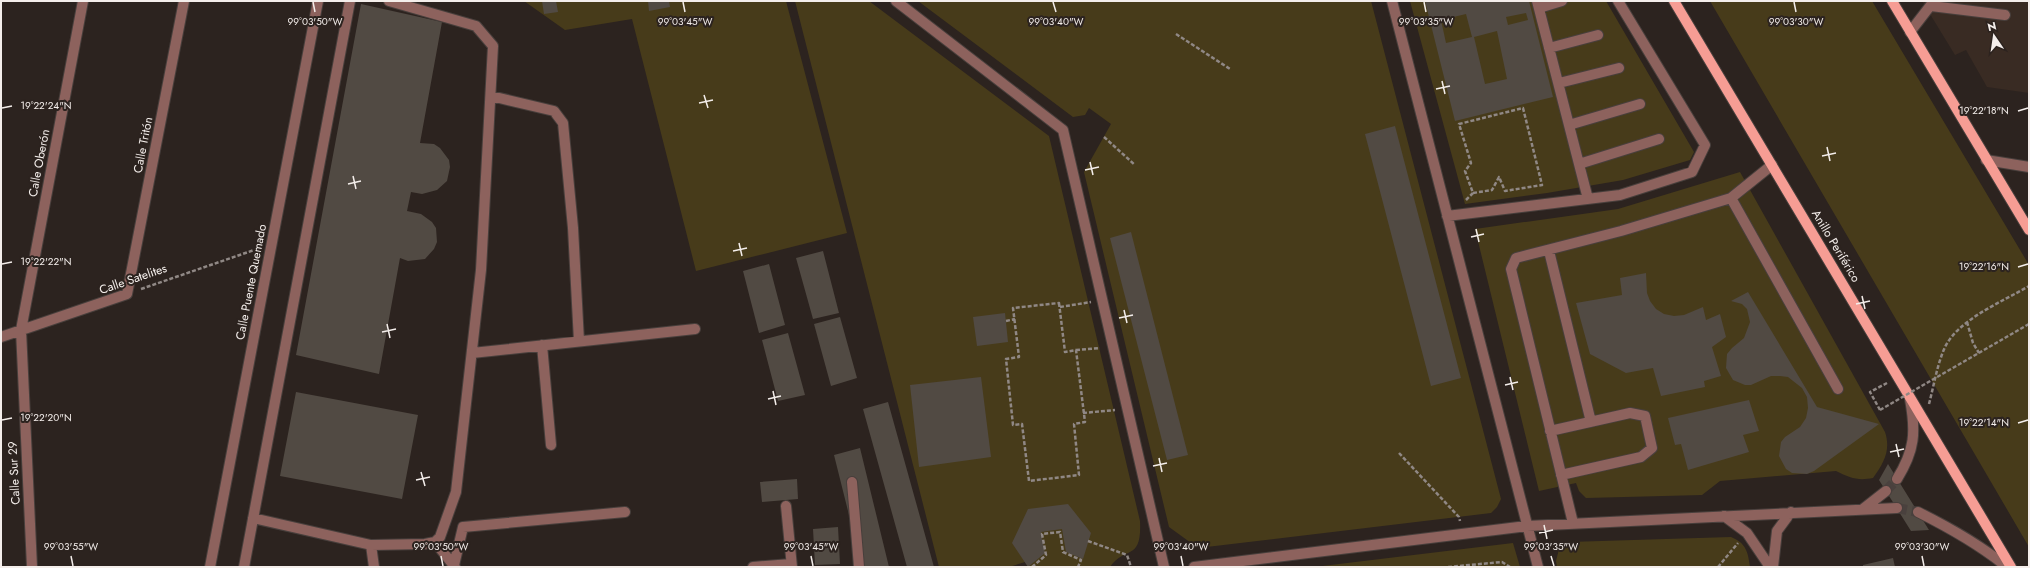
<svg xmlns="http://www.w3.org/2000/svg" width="2030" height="568" viewBox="0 0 2030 568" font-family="Jost,sans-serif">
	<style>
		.built { fill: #392b23 }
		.green { fill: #473b1a }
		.building { fill: #514a43; fill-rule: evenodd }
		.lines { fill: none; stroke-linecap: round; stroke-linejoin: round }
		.minor-tunnel { stroke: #4a413e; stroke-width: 10; stroke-dasharray: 10 5; stroke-linecap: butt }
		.minor-casing { stroke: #483f3c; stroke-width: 12 }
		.major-casing { stroke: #483f3c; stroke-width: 12 }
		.path { stroke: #908885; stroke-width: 2.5; stroke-dasharray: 4 2; stroke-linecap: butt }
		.minor { stroke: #8d625d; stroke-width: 10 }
		.major { stroke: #f69d94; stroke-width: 10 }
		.path-bridge { stroke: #908885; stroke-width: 2.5; stroke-dasharray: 4 2; stroke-linecap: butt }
		.ticks { fill: none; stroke: #f4eeeb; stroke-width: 1.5 }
		.labels { text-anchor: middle; stroke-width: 4; stroke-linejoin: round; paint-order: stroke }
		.street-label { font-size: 12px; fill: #f4eeeb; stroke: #2c231f }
		.ticks-label { font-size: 10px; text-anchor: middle; fill: #f4eeeb; stroke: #2c231f; stroke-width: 4; stroke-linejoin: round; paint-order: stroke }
	</style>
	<rect width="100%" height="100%" fill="#2c231f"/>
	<path class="built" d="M1922 1H2029V93L1987 87 1966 50 1955 55Z"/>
	<path class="green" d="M524 1H786L847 233 696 271 632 19 565 30Z
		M795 1H869L1049 136 1140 521C1142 562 1125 545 1110 567H1029L1025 562 1009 567H939Z
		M918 1H1371L1501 499 1497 507 1491 513 1198 548 1169 527 1084 172 1111 124 1089 108 1085 115 1073 117Z
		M1410 1H1606L1694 152 1690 160 1623 180 1547 193 1465 204Z
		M1710 1H1872L2029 265V547Z
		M1740 172 1885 432C1891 450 1884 463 1873 478 1858 481 1850 478 1836 471L1720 481 1702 495 1586 498 1579 491 1576 483 1539 491 1475 229 1618 209Z
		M1731 537C1746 543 1748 552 1750 567H1557L1556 561 1559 549 1569 542Z
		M1513 543 1520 567H1314Z"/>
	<path class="building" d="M542 1H556L558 12 544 14Z
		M648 1H669L670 7 649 11Z
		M1425 1H1529L1553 97 1455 121ZM1526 13 1528 20 1508 25 1506 17ZM1466 14 1472 37 1446 43 1441 20ZM1497 31 1507 79 1485 84 1474 37Z
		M361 4 442 22 420 143 434 144 440 148 449 160 450 167 447 181 437 190 422 194 411 192 407 211 421 214 432 222 436 228 437 242 434 249 425 259 408 261 400 258 379 374 296 355Z
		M1395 126 1461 378 1431 386 1365 134Z
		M1131 232 1188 455 1167 460 1110 238Z
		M823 251 839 313 813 319 796 258Z
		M769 264 785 325 759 333 743 271Z
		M1646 273 1647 293 1650 301 1656 309 1664 314 1674 316 1684 315 1703 307 1706 320 1720 314 1726 337 1712 347 1721 376 1704 381 1705 387 1661 396 1653 368 1626 373 1590 354 1576 303 1622 295 1620 278Z
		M1748 292 1817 407 1879 424 1814 471 1807 474 1792 473 1786 469 1779 456 1781 442 1785 437 1800 427 1806 418 1808 408 1807 397 1802 388 1788 377 1780 376H1771L1751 385H1745L1733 380 1726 368 1727 354 1732 348 1744 338 1750 322 1747 309 1742 304 1731 301Z
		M1005 313 1008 342 977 346 973 317Z
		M840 317 857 378 831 386 814 324Z
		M788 333 805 395 778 401 762 340Z
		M981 377 991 457 919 467 910 385Z
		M296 392 418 415 402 499 280 476Z
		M1749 400 1759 431 1743 435 1749 452 1688 470 1681 444 1675 445 1668 418Z
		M888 402 934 567H907L863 409Z
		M860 448 889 567H862L834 455Z
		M1888 464 1929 530 1911 531 1879 480Z
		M797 479 798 499 762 502 760 482Z
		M1068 504 1091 533 1083 559 1066 552 1062 529 1041 532 1045 553 1028 567 1012 543 1028 509Z
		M838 527 840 564 815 565 813 529Z
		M1893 558 1895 567H1863V565Z"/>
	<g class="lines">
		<path class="minor-tunnel" d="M1886 491 1897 479
			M1897 508 1918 512"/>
		<defs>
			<path id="minor" d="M896 1 1063 130 1164 567
				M1392 1 1538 567
				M1537 1 1588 199
				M1931 6 2005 15
				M1539 8 1562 1
				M1910 32 1934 1
				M1549 48 1598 35
				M1559 83 1619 68
				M491 96 554 111 563 123 573 228 579 341
				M1569 125 1640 104
				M1986 160 2029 167
				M1579 164 1659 139
				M1731 198 1772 165
				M1447 216 1620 195 1692 172 1705 145 1618 1
				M1549 251 1591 422
				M1 337 127 294 184 1
				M542 345 551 445
				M472 353 695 329
				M1550 431 1630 413 1645 416 1652 448 1641 457 1561 475
				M1897 479C1915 450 1916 432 1910 399
				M852 482 859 567
				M786 506 792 567
				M1863 509 1886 491
				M1918 512C1950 528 1979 544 2007 567
				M1724 516 1747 533 1770 567
				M253 518 371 545 425 544 435 542 440 537 456 492 481 270 493 46 476 26 389 1
				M1573 523 1511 269 1516 258 1621 231 1731 198 1838 389
				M435 542 455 567
				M371 545 374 567
				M454 565 463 527 625 512
				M32 567 21 330 83 1
				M210 567 318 1
				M244 567 350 1
				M753 567 791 564
				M1194 567 1527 526 1897 508
				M1773 567 1777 531 1791 512"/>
			<path id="major" d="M1674 1 2011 567
				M1892 1 2029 230"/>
		</defs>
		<use href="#minor" class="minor-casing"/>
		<use href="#major" class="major-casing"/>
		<path class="path" d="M1176 34 1230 69
			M1523 108 1542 185 1505 191 1499 177 1492 190 1473 193 1465 171 1471 163 1459 124Z
			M1104 137 1135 165
			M1466 200 1473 193
			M141 289 257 249
			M1059 303 1065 352 1076 350 1085 422 1074 424 1079 475 1029 481 1022 424 1013 425 1006 359 1019 357 1013 308Z
			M1060 307 1091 302
			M1006 321 1015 319
			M1967 322 1973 343 1979 353
			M1076 350 1100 348
			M1929 404C1934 385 1937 365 1945 347 1959 319 2002 302 2029 286
			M1880 410 1870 392 1887 383
			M1083 413 1115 410
			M1399 453 1459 517 1460 521
			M1088 541 1127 555 1131 567
			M1032 567 1046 555 1042 534 1060 532 1063 552 1081 560 1078 567
			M1448 567 1502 562 1510 567
			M1718 567 1738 543"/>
		<use href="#minor" class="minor"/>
		<use href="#major" class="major"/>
		<path class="path-bridge" d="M1880 410 2029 324"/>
	</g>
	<path class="ticks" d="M313 2 315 12M683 2 685 12M1053 2 1056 12M1424 2 1426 12M1794 2 1796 12M1442 81 1445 94M1436 89 1450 86M704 95 708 108M699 103 713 100M2 108 12 106M2018 111 2028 108M1827 147 1830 161M1822 156 1836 153M1090 162 1093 175M1085 170 1099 167M353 176 356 189M348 184 361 181M1476 229 1479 242M1471 237 1484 234M739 243 742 256M733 251 747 248M2 264 12 262M2018 267 2028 264M1862 296 1865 309M1856 304 1870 301M1124 310 1127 323M1119 318 1133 315M387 324 390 338M382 332 396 329M1510 377 1513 390M1505 385 1518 382M773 391 776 405M768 399 781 396M2 420 12 418M2018 423 2028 420M1896 444 1899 457M1890 452 1904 449M1159 458 1162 472M1153 466 1167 463M421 472 425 486M416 480 430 477M1544 525 1547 539M1539 533 1553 530M71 556 73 566M441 556 443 566M811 556 813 566M1181 556 1183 566M1551 556 1554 566M1922 556 1924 566"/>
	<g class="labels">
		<g class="street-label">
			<text transform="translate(143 145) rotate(-79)" y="4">Calle Tritón</text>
			<text transform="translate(39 163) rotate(-79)" y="4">Calle Oberón</text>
			<text transform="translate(1836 246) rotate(59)" y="4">Anillo Periférico</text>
			<text transform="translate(133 279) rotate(-19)" y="4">Calle Satelites</text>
			<text transform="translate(251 282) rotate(-79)" y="4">Calle Puente Quemado</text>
			<text transform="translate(14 473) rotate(-93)" y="4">Calle Sur 29</text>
		</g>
	</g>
	<g class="ticks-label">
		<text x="315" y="25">99°03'50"W</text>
		<text x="685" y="25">99°03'45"W</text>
		<text x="1056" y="25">99°03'40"W</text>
		<text x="1426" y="25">99°03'35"W</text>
		<text x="1796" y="25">99°03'30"W</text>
		<text x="46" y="109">19°22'24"N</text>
		<text x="1984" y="114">19°22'18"N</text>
		<text x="46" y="265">19°22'22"N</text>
		<text x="1984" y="270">19°22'16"N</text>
		<text x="46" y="421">19°22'20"N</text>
		<text x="1984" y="426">19°22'14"N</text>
		<text x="71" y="550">99°03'55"W</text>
		<text x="441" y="550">99°03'50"W</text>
		<text x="811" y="550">99°03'45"W</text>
		<text x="1181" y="550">99°03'40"W</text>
		<text x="1551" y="550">99°03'35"W</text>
		<text x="1922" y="550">99°03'30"W</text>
	</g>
	<rect width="2030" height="568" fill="none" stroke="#f4eeeb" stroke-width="4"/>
	<g transform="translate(1994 36) rotate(347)" stroke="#2c231f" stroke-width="3" paint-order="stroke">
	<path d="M0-3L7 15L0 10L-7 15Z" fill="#f4eeeb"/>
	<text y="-6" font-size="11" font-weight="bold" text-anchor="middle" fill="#f4eeeb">N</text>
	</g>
</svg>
